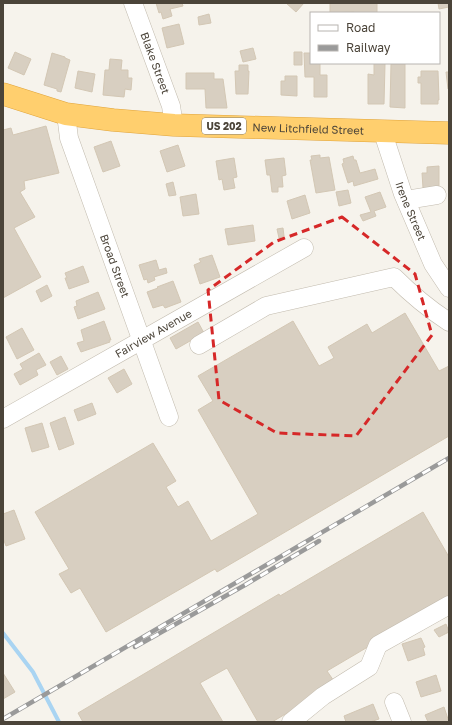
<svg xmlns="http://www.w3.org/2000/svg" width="452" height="725" viewBox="0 0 452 725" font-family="'Golos Text',sans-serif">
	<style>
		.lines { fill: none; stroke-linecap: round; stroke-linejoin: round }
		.stream { stroke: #a9d4f2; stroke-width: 4 }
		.building { fill: #d8cfc1; stroke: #d3c7b4 }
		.minor-casing { stroke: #c2bbae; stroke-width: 19 }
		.highway-casing { stroke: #e0a43c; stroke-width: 23 }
		.minor { stroke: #fff; stroke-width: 18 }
		.highway { stroke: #ffcf6e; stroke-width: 22 }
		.rail-casing { stroke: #9a9a9a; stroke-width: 4.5 }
		.rail { stroke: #fff; stroke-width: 3; stroke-dasharray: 9; stroke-linecap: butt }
		.marked { fill: none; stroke: #d62828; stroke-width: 3; stroke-dasharray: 8 5; stroke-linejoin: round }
		.labels { text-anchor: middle; stroke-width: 3; stroke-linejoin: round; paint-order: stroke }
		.shield { fill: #fff; stroke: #817c74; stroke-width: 1 }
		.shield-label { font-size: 10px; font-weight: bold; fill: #4b4439 }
		.street-label { font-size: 11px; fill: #4b4439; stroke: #fff }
	</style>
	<rect width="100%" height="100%" fill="#f6f3ec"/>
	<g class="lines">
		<path class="stream" d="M3 633 33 672 59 722"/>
	</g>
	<path class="building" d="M156 3H182L183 6 170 9 172 16 163 19 161 12 159 13Z
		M286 3H304L296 12Z
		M330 3H377V13H354V12L330 13Z
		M438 3H449V7L439 9Z
		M209 14 211 23 199 25 198 17Z
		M179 24 184 44 167 48 162 28Z
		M253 48 256 59 243 62 240 51Z
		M15 52 31 59 24 75 8 68Z
		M294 52H302V65H294Z
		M52 53 65 57V58L70 60 61 92 57 91V89L44 85Z
		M304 53H311V63H320V75H327V97H314V77H305Z
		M110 59 122 60 121 70H128V78H132L131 90 125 89 124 97 103 95 105 70H109Z
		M374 63 385 64 384 104H368V74L374 75Z
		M391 64H405V108L390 107Z
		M239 65H248V71H249L248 94H236L235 71H239Z
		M78 71 95 74 92 92 75 88Z
		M421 71H438L439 100H438V104H421V83H418V77H421Z
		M446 72H449V89H448Z
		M186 73H214V79H223L227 108H206L205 89H186Z
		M285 76H297V96L281 95V81H285Z
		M46 126 59 173 24 181 25 189 20 192 35 217 14 228 41 277 3 298V130L11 128 13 135Z
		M111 141 120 166 103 172 94 147Z
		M178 145 185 166 167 172 160 151Z
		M320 155V158L329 157 335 190 316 193 310 160H312L311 156Z
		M353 156 354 160H356L360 173 375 169 378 179 354 186 353 181 348 183 342 164 344 163 343 159Z
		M234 158 237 177 233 178 235 188 224 190 222 179 219 180 216 161Z
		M284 158 286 175 282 176 283 187H278V192H272L270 175H267L265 160Z
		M439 166V188H423L422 173H427V167Z
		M173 182 176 195 169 196 166 184Z
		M348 190 351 203 339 206 336 192Z
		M380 192 386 207 374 211 376 216 363 221 360 215 371 212 365 197Z
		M196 194 199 214 183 216 180 197Z
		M305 195 310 213 292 219 287 201Z
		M253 225 255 241 228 245 225 229Z
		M283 228 284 236 279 238 277 229Z
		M212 255 220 277 200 284 194 265 201 262 199 259Z
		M156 260 159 270 166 268 167 273 154 277 155 280 148 283 147 279 144 280 139 265Z
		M83 266 89 282 69 289 65 278H67L65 273Z
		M173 281 181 302 165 308 163 305 153 308 147 292 158 288 157 287Z
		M47 285 52 296 41 302 36 291Z
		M98 292 105 309 78 319 74 307 77 306 76 301Z
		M405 313 439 371 449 366V436L217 572 215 569 106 632 80 588 71 593 59 574 69 569 35 512 153 443 176 481 166 487 178 507 188 501 211 541 258 514 198 410 213 401 198 376 293 321 319 366 334 358 328 347 367 324 372 333Z
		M104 321 111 340H109L110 342 81 352 77 343 84 341 81 330Z
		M198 322 204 333 176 349 170 338Z
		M22 328 34 350 17 359 6 337Z
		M39 353 46 365 36 370 38 375 20 385 14 374 23 369 20 364Z
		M61 356 68 369 57 375 50 362Z
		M124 369 132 384 117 393 108 378Z
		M92 403 96 414 78 421 74 410Z
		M65 417 74 444 59 450 50 423Z
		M42 423 49 447 32 452 25 428Z
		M14 510 25 539 6 546 3 538V514Z
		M423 512 449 557V599L327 671 336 684 272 722H258L227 668 200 683 223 722H83L78 713 279 594 280 596Z
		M446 624 449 632 439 637 434 630Z
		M421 638 425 647 423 648 425 655 408 661 402 644Z
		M3 673 15 692 3 699Z
		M436 675 441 691 421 697 416 682Z
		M373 704 379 719 370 722H346L344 716Z
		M444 707 449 722H428L425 715Z"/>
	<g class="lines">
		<defs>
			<g id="minor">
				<path id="s1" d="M133 3 171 106 174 125"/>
				<path id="s2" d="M66 114 69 138 169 417"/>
				<path id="s3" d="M382 130 403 194 433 264 449 288"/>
				<path d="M406 200 437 195"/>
				<path d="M199 345 266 306 394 277C411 294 429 309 449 322"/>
				<path id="s4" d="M3 419 304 248"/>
				<path d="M394 702 402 722"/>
				<path d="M291 722 323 696 369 667 378 645 449 605"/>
			</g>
			<g id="highway">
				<path id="s5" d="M3 94 66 114 113 120 174 125 449 133"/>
			</g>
		</defs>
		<use href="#minor" class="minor-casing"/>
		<use href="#highway" class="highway-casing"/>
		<use href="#minor" class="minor"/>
		<use href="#highway" class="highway"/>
		<defs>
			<path id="rail" d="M135 647 245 585 319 541
				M3 719 449 458"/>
		</defs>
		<use href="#rail" class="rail-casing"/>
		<use href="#rail" class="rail"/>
	</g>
	<path class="marked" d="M342 217 415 274 432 335 356 436 277 433 219 400 208 290 274 242Z"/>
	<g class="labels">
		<rect class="shield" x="202" y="118" width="44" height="16" rx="3"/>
		<g class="shield-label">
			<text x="224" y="130">US 202</text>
		</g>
		<g class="street-label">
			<text dy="4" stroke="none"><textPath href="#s1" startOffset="64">Blake Street</textPath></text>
			<text dy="4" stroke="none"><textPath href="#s5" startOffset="309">New Litchfield Street</textPath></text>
			<text dy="4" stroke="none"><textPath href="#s3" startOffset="86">Irene Street</textPath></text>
			<text dy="4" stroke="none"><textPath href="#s2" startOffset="160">Broad Street</textPath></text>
			<text dy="4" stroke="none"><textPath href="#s4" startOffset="173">Fairview Avenue</textPath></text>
		</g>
	</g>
	<rect width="452" height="725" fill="none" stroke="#4b4439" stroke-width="8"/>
	<rect x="310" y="12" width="130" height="52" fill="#ffffff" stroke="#b7b4b0"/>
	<rect x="318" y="25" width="20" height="6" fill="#ffffff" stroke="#b7b4b0"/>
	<text x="346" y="32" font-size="12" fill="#4b4439">Road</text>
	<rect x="318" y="45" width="20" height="6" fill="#9a9a9a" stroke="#b7b4b0"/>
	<text x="346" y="52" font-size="12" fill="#4b4439">Railway</text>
</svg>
